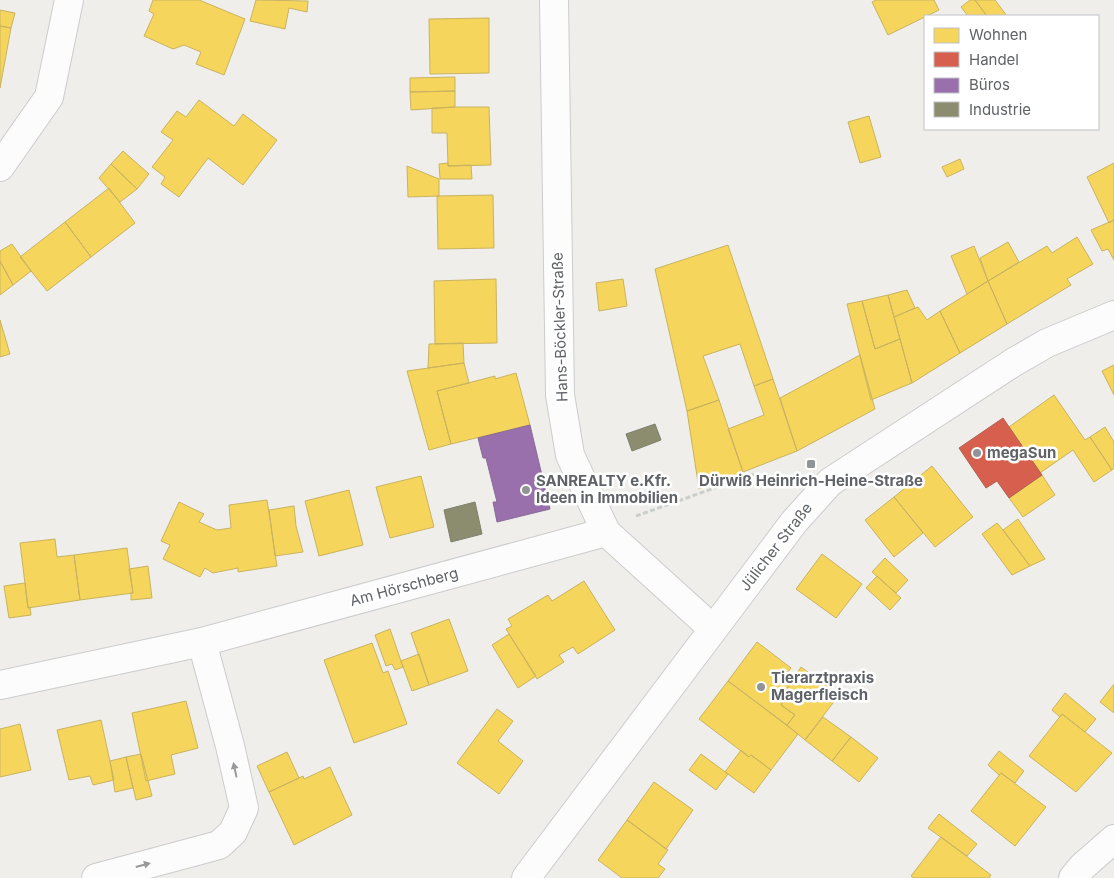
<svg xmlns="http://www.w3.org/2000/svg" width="1114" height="878" viewBox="0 0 1114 878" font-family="Inter,sans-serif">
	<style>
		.homes { fill: #f6d55c; stroke: #c9b360 }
		.shops { fill: #d6604d; stroke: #b26155 }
		.offices { fill: #9970ab; stroke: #886c97 }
		.industry { fill: #8c8c6e; stroke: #7e806c }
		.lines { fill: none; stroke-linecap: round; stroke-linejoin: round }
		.minor-casing { stroke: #cbcccc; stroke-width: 30 }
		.path { stroke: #cacfcc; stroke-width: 3; stroke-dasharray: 5 2.5; stroke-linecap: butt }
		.minor { stroke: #fdfcfc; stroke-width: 28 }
		.oneway { fill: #96999c }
		.poi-dot { fill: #919496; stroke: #fff; stroke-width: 2 }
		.labels { text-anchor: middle; stroke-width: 5; stroke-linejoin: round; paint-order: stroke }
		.street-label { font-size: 15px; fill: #5f6368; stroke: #fff }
		.poi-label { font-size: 15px; font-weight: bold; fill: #5f6368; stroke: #fff; text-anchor: start }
	</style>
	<rect width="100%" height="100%" fill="#efeeea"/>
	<path class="homes" d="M153 0H199L245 19 224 75 196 64 201 52 184 45 173 49 144 36 154 14 149 11Z
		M256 0 308 1 307 12 289 8 285 29 250 21Z
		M876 0H934L939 10 888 35 872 2Z
		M970 0H975L987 16H968L961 7Z
		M975 0H995L1007 16H987Z
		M0 10 15 13 11 28 0 26Z
		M489 18V73L430 74 429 19Z
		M0 26 11 28 0 88Z
		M455 77V91L410 92V78Z
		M455 91V107L411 110 410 92Z
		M199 100 234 126 243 114 277 140 243 185 208 158 179 197 161 184 165 177 152 167 173 140 161 132 177 111 186 117Z
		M455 107H489L491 165 448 166 447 133H432V108Z
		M869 116 881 157 860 163 848 122Z
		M123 151 149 174 137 189 111 164Z
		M960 159 964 169 947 177 942 167Z
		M448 163V166L471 165 472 179H440L439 164Z
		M1114 163V220L1109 223 1087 177Z
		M111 164 137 189 120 202 99 178Z
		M407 166 439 179V196L408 197Z
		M109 188 135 223 91 257 65 222Z
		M493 195 494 248 438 249 437 196Z
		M1114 220V260L1108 249 1102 251 1091 230Z
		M65 222 91 257 47 291 20 257Z
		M1077 237 1093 264 1067 279 1071 285 1007 324 988 281 1047 246 1052 253Z
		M1008 242 1019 262 988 281 980 258Z
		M12 244 31 271 13 285 0 261V251Z
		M728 245 773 379 754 386 740 344 703 356 719 400 687 411 655 269Z
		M974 246 988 281 967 294 951 256Z
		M0 261 13 285 0 295Z
		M496 279 497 343 435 344 434 281Z
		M623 279 627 306 599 311 596 283Z
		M988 281 1007 324 960 353 940 311Z
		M907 290 915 308 894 317 888 295Z
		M888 295 900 339 875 349 862 301Z
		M862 301 875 349 900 339 912 383 871 400 847 304Z
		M918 307 927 320 940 311 960 353 912 383 894 317Z
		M0 320 10 354 0 357Z
		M463 343 464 363 428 368 429 344Z
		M860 355 875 409 797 451 780 398Z
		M464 363 469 383 437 391 451 444 429 450 407 371Z
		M1114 365V395L1102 371Z
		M516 373 530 425 451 444 437 391 495 376V379Z
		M773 379 797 451 743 472 728 429 764 415 754 386Z
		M1054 395 1085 440 1090 437 1112 470 1094 482 1073 450 1040 473 1009 427Z
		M719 400 743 472 699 489 687 411Z
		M1105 427 1114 442V468L1112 470 1090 437Z
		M932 466 973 517 935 547 894 497Z
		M1042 475 1055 495 1023 517 1009 498Z
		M421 476 434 527 390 538 376 487Z
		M349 490 363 545 319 556 305 501Z
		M894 497 923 533 894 557 865 520Z
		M267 500 277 566 238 572V568L213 573 205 568 200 577 163 559 170 545 161 541 179 502 204 514 199 522 217 530 231 528 229 505Z
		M294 506 296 526 303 552 275 556 269 510Z
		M1018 519 1045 559 1030 566 1003 530Z
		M997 523 1003 530 1030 566 1012 575 982 534Z
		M55 539 57 557 74 555 80 600 28 608 20 543Z
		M127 548 133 593 80 600 74 555Z
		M822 554 862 584 836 618 796 589Z
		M885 558 908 580 896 593 872 572Z
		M148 566 152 598 131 600V593H133L129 569Z
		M877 576 901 598 890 610 866 588Z
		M584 581 615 630 578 654 573 647 559 655 564 662 537 679 506 629 512 626 508 619 548 595 552 601Z
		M25 583 28 608 30 607 31 615 9 618 4 586Z
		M449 619 468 671 429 685 411 633Z
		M390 629 403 667 395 670 392 664 386 666 375 635Z
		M509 634 536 676 518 688 492 645Z
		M757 642 791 668 787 673 794 678 785 692 788 695 781 705 795 715 787 725 728 681Z
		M372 643 383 673 388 671 407 724 354 743 324 660Z
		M419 654 429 685 412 691 401 661Z
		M801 667 839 695 805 740 787 725 795 715 781 705 788 695 785 692Z
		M728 681 798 734 771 770 751 755 749 757 699 719Z
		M1114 684V713L1100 702Z
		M1065 693 1096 719 1085 732 1062 714 1060 717 1052 710Z
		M186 701 198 748 171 755 175 774 146 781 132 713Z
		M497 709 513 721 498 741 523 761 499 794 457 763Z
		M1062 714 1112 753 1076 792 1029 756Z
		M823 717 851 737 832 761 805 740Z
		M101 720 114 780 93 785 90 776 69 780 57 730Z
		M20 724 31 770 0 777V729Z
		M851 737 878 758 859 782 832 761Z
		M741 750 749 757 751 755 771 770 754 793 725 772Z
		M999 751 1024 771 1015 783 1001 773 999 775 988 765Z
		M287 752 299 778 269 792 257 766Z
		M141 754 152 796 136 800 126 757Z
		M701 754 728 774 716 790 689 770Z
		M126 757 133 788 115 792 110 761Z
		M330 767 352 815 294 845 269 792 299 778 303 776 304 779Z
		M1001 773 1046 807 1015 846 971 811Z
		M654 782 693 810 666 849 627 820Z
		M939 814 977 844 967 856 928 828Z
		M627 820 668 850 658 864 665 869 658 878H622L598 860Z
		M941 837 991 875 989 878H914L911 876Z"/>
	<path class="shops" d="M1003 418 1042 475 1009 498 997 481 986 488 959 448Z"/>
	<path class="offices" d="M530 425 550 509 497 522 493 502H497L486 458H483L478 438Z"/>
	<path class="industry" d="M655 424 661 440 632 451 626 434Z
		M475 502 482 534 451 542 444 510Z"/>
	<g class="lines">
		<defs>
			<path id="minor" d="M554 0 560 395 570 455 606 532 713 629
				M0 167 49 97 69 0
				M0 685 202 642 606 532
				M96 878 219 845 233 832 244 808 230 746 202 642
				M526 878 794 522 830 482 1014 362 1047 343 1114 315
				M1073 878 1082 867 1114 839"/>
		</defs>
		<use href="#minor" class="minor-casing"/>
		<path class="path" d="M636 516 754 474 790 478"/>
		<use href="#minor" class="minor"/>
	</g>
	<defs><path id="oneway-solid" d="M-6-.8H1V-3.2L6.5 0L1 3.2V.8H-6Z" transform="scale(1.25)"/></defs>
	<g class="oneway">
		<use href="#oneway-solid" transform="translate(235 770) rotate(-102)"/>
		<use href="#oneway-solid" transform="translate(143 865) rotate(-15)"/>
	</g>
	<g class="poi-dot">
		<circle cx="977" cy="453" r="5"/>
		<rect x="806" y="459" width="10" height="10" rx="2.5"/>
		<circle cx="526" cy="490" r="5"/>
		<circle cx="761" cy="687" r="5"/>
	</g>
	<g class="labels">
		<g class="street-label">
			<text transform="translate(560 327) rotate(-92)" y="5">Hans-Böckler-Straße</text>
			<text transform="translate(776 547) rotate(-52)" y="5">Jülicher Straße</text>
			<text transform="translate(404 587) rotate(-15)" y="5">Am Hörschberg</text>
		</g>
		<g class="poi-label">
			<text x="987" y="458">megaSun</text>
			<text x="536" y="486">SANREALTY e.Kfr.<tspan x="536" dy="17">Ideen in Immobilien</tspan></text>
			<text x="811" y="486" text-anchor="middle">Dürwiß Heinrich-Heine-Straße</text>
			<text x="771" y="683">Tierarztpraxis<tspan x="771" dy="17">Magerfleisch</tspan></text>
		</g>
	</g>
	<rect x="924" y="15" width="175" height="115" fill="#ffffff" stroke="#bfc1c3"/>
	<rect x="934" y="28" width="25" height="15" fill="#f6d55c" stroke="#bfc1c3"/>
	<text x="969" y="40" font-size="15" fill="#5f6368">Wohnen</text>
	<rect x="934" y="52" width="25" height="15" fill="#d6604d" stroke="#bfc1c3"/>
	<text x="969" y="65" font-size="15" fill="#5f6368">Handel</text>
	<rect x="934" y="78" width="25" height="15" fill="#9970ab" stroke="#bfc1c3"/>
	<text x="969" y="90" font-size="15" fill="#5f6368">Büros</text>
	<rect x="934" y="102" width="25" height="15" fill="#8c8c6e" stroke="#bfc1c3"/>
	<text x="969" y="115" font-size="15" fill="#5f6368">Industrie</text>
</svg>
